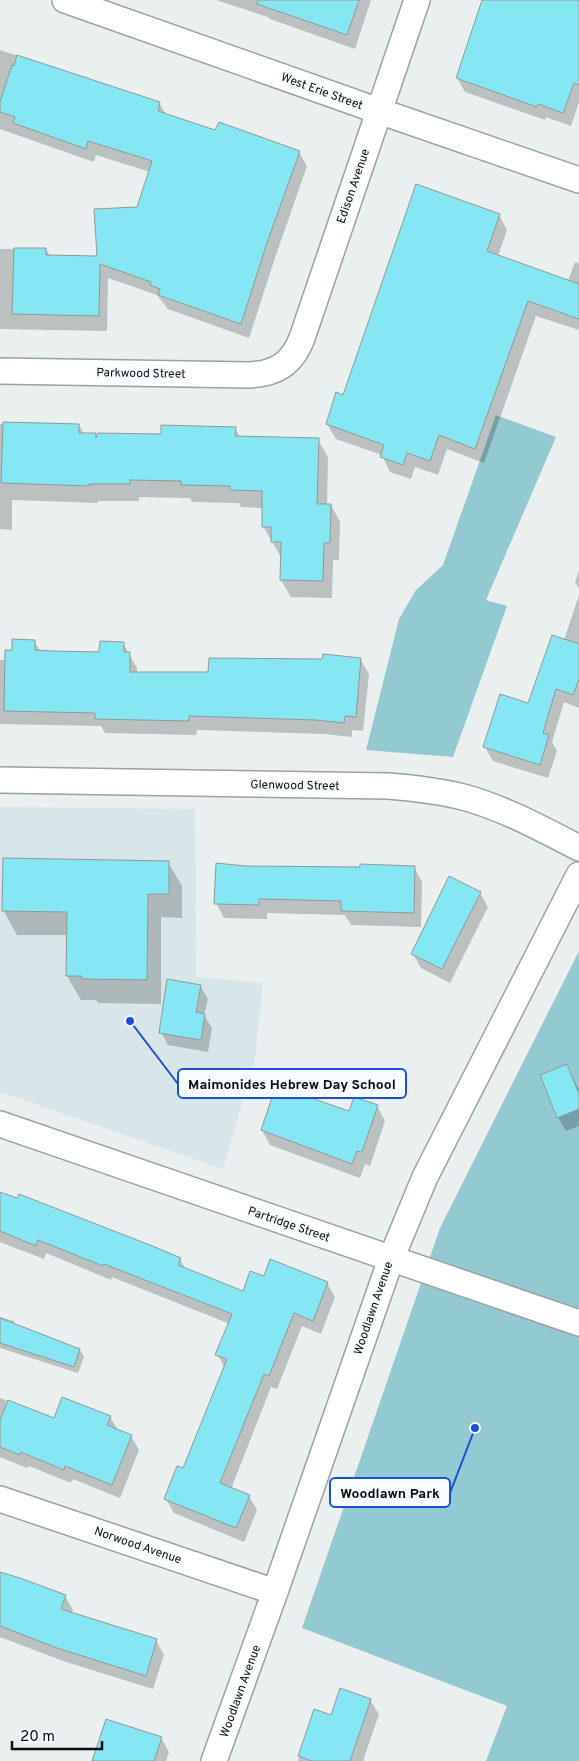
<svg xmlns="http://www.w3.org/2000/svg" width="579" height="1761" viewBox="0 0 579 1761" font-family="Overpass,sans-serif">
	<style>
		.built { fill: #d7e6e8 }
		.green { fill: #93c9d1 }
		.shadow { fill: #0003 }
		.building { fill: #86e7f4; stroke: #929798 }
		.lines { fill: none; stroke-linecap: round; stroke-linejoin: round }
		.minor-casing { stroke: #9ba0a1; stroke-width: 28 }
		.minor { stroke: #fff; stroke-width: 25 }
		.labels { text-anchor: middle; stroke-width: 4; stroke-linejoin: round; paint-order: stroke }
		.street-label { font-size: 12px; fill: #0b0d0d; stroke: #f7fdfe }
		.leader { fill: none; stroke: #1d4ed8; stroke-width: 2 }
		.callout-dot { fill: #1d4ed8; stroke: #f7fdfe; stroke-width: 2 }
		.callout { fill: #f7fdfe; stroke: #1d4ed8; stroke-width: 2 }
		.callout-label { font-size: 14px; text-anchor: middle; font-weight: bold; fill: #0b0d0d }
	</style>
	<rect width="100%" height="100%" fill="#eaf0f0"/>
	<path class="built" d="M0 807 195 809 196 977 263 983 255 1058 223 1169 0 1092Z"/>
	<path class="green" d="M496 415 556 437 486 600 507 606 453 757 366 750 399 619 416 590 443 565Z
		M579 951V1761H486L507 1706 302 1628 440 1228Z"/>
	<path class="shadow" d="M216 0H371L355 49 270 19 268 17Z
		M484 0H579V102L571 126 546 117 545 120 465 92 457 78Z
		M0 50 159 103 166 114 216 132 299 152 307 166 275 258 249 338 168 309 157 295 108 278 107 331 0 329V249H46L50 256 99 258 138 209 150 172 96 155 94 162 0 129Z
		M499 215 507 230 498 256 568 281 575 262 579 263V330L536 316 484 463 447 449 438 475 415 467 411 479 390 472 382 455 336 439 327 424 344 396Z
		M0 424 79 425 84 434H95L97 438 162 436 235 428 240 437 318 440 328 457 327 505H331L340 522 339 560H333L332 598 291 597 281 580 282 559 263 526V508L241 507 239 503 192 502 190 498 139 497V501H98V503L12 500V530L0 529Z
		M579 570V589L575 582Z
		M579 595V708L564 702 552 742 557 751 548 778 493 761 485 747 528 705 564 640Z
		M34 641 41 652 100 653 123 643 137 668V673H210L360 659 369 674 363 731 352 730V737L324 734 197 730 196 735 105 733 101 726 0 724V660H6L13 651Z
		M168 862 182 886V918L161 917V1004L98 1003 96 1000H81L67 976V935H17L3 910Z
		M246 867H414L422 882 421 927 351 925 345 915 267 913V919L224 918 216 903Z
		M480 893 488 907 450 983 421 968 413 954Z
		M201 987 208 999 204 1015 212 1028 208 1052 168 1045 161 1032Z
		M567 1066 579 1090V1126L566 1131 558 1117Z
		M377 1106 385 1121 370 1166 365 1164 360 1178 270 1145 262 1130Z
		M0 1193 180 1259 186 1270 243 1292 264 1278 327 1283 335 1297 321 1334 302 1326 277 1389 271 1387 231 1489 249 1496 257 1510 244 1542 174 1513 166 1499 184 1470 225 1368 217 1354 230 1324 112 1277 111 1280 46 1253 44 1259 0 1242Z
		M0 1317 14 1321 16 1325 80 1350 84 1357 78 1373 0 1348Z
		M0 1398 54 1420 110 1417 118 1430 131 1436 139 1450 120 1498 73 1479 71 1483 29 1466 27 1468 0 1457Z
		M0 1573 65 1596 73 1610 72 1613 156 1640 164 1655 153 1689 66 1662 0 1637Z
		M370 1700 379 1714 363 1761H298L314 1710 332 1716Z
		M161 1738 169 1752 166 1761H94Z"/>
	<path class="building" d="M258 0H359L347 35 257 4Z
		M482 0H579V85L574 83 563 113 538 104 537 107 456 78Z
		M17 55 160 102 158 111 215 130 219 122 300 151 267 243 241 324 158 295 160 289 150 285 151 282 100 264 99 316 12 314 14 248H46V255L97 256 94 209 137 207 152 161 88 141 86 149 13 123 15 117 0 112V102L12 65 14 66Z
		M416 184 500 214 487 251 579 284V319L528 301 475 449 439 435 430 461 407 453 403 465 380 457 384 445 326 424 336 392 343 395Z
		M3 422 79 424V433H96V438L98 433 161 434V425L236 427 235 436 319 438 317 504H331L330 543H324L323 581 280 580 281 542H271V527H262V491L230 490V486L181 485V481L130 480V484H89V486L1 483Z
		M552 635 579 644V679L573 695 556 689 543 733 549 735 540 765 483 747 500 694 528 703Z
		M12 639 35 640V650L52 651 99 652 100 641 124 642V652H130V672H208L209 658 322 659 323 654 361 658 356 717 345 716 344 723 315 720 189 716V721L95 719V713L4 711 5 650H12Z
		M3 858 169 861V894H148L147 980 82 979V976H66L67 912 2 911Z
		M216 863 246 866 360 867V864L415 866 414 913 341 911V901L259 899V905L214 904Z
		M449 876 481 892 442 969 411 954Z
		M167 979 201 985 196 1012 205 1014 201 1040 159 1033Z
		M567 1064 579 1094V1109L557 1118 540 1075Z
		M276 1086 349 1111 354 1097 378 1105 362 1152 357 1151 352 1164 261 1130Z
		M0 1192 17 1198 19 1194 155 1247 181 1258 178 1265 243 1291 250 1271 264 1276 270 1259 328 1282 313 1321 294 1313 269 1376 264 1374 220 1483 250 1495 236 1528 164 1499 177 1466 183 1468 227 1359 215 1355 232 1314 104 1264 103 1266 38 1240 36 1246 0 1231Z
		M0 1318 80 1349 74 1367 0 1343Z
		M62 1397 111 1416 107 1425 132 1435 112 1485 65 1466 64 1470 21 1452 20 1455 0 1447V1421L8 1400 54 1418Z
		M0 1572 20 1578 66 1595 61 1609 157 1639 146 1676 57 1648 0 1626Z
		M340 1688 371 1699 350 1761H312L298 1756 314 1709 331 1715Z
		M106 1719 162 1737 154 1761H92Z"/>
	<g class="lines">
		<defs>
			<path id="minor" d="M65 0 379 111 579 180
				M0 371 248 375C276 374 292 364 302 338L417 0
				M0 780 388 786C413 788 439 791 463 797 504 808 542 829 579 848
				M0 1124 579 1323
				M0 1499 275 1592
				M214 1761 275 1592 391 1259 425 1177 579 875"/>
		</defs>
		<use href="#minor" class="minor-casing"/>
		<use href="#minor" class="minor"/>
	</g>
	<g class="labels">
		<g class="street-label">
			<text transform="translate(322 91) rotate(20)" y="4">West Erie Street</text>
			<text transform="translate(353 186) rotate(-71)" y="4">Edison Avenue</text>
			<text transform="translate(141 373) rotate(1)" y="4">Parkwood Street</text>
			<text transform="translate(295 785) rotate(1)" y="4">Glenwood Street</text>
			<text transform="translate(289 1224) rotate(19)" y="4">Partridge Street</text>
			<text transform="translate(373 1308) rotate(-71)" y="4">Woodlawn Avenue</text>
			<text transform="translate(138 1545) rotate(19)" y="4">Norwood Avenue</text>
			<text transform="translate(240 1691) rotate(-70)" y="4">Woodlawn Avenue</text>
		</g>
	</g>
	<path class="leader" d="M130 1021L178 1084M475 1428L450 1493"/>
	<g class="callout-dot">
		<circle cx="130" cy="1021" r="5"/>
		<circle cx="475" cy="1428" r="5"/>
	</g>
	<g class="callout">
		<rect x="178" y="1069" width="228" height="29" rx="5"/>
		<rect x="330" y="1478" width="120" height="29" rx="5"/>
	</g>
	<g class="callout-label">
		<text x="292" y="1089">Maimonides Hebrew Day School</text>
		<text x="390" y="1498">Woodlawn Park</text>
	</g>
	<path d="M12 1741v8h90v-8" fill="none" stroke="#0b0d0d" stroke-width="2.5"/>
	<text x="20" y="1741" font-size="15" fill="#0b0d0d" stroke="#f7fdfe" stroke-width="4" paint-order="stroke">20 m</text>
</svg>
